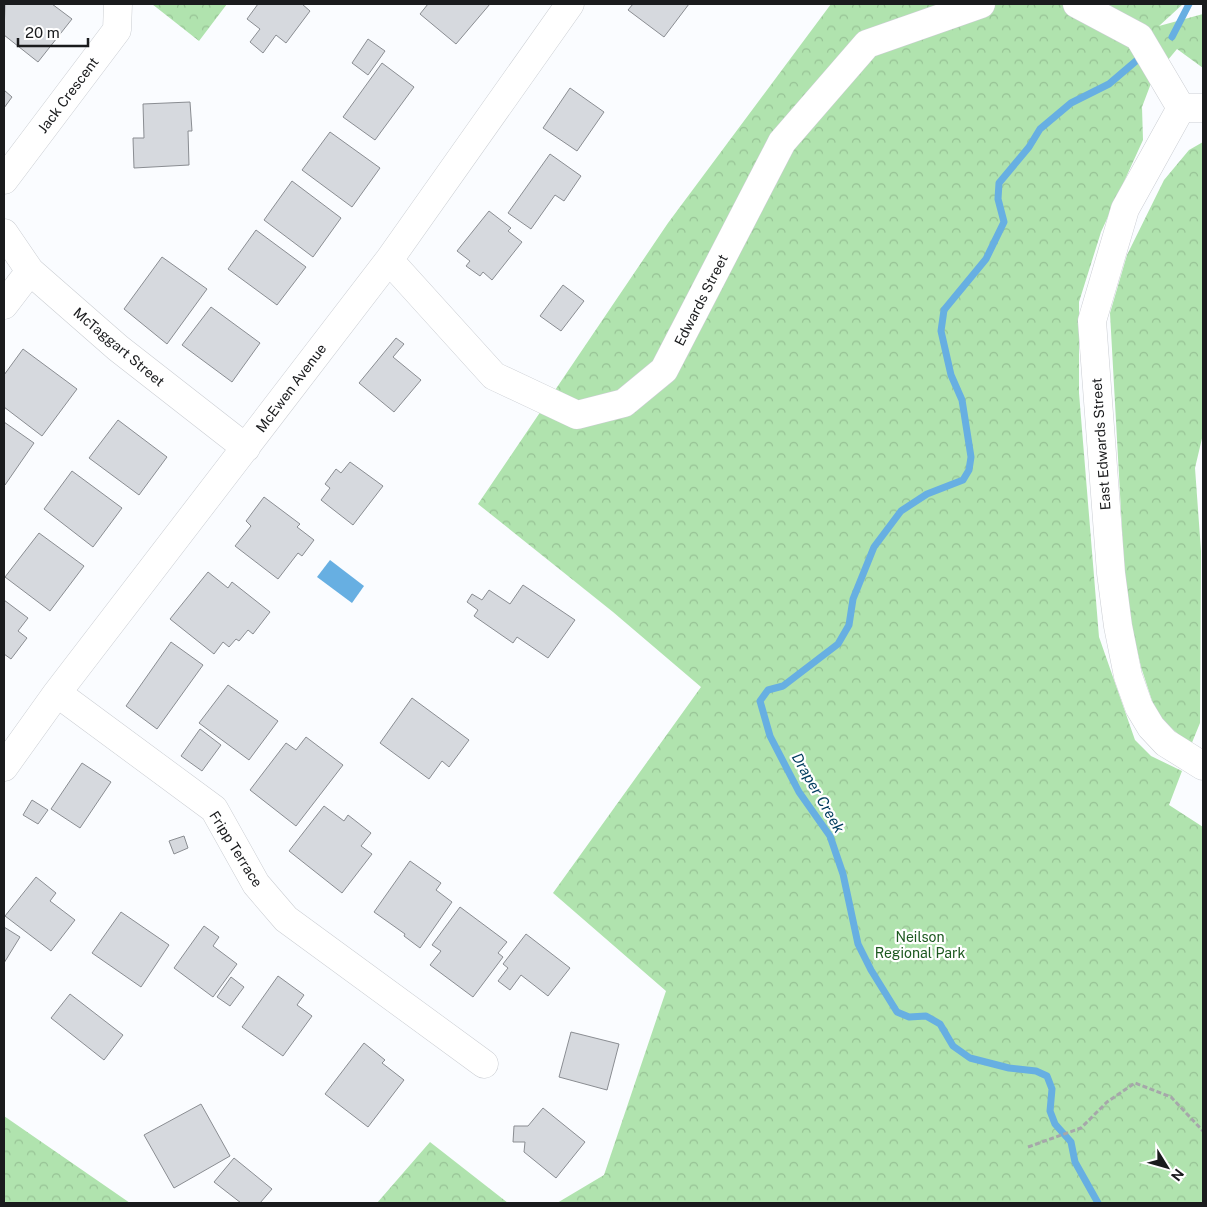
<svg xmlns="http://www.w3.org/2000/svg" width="1207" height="1207" viewBox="0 0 1207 1207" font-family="'Public Sans',sans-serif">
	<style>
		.forest { fill: url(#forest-crowns) }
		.water { fill: #67afe2 }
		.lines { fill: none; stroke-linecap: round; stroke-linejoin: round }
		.stream { stroke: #67afe2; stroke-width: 7 }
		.building { fill: #d6d9de; stroke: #8a8d92 }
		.minor-casing { stroke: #cbced3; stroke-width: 29 }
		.path { stroke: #a6a7aa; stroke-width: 3; stroke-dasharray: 5 2.5; stroke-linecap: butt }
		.minor { stroke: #fff; stroke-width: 28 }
		.labels { text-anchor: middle; stroke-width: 4.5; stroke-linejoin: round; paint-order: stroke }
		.street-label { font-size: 14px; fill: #1a1b1d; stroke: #fff }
		.park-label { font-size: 14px; fill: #1c581f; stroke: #fff }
		.water-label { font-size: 15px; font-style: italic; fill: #003c5e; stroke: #fff }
	</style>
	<defs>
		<pattern id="forest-crowns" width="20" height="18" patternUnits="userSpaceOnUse" patternTransform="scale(1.25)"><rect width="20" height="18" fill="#b0e3ae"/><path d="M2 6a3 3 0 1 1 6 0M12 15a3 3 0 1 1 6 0" fill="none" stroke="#97c295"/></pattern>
	</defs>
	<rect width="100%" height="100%" fill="#fafcff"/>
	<path class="forest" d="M152 4H227L199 41Z
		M831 4H1183L1159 26 1203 14V68L1177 49 1153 78 1142 107 1143 140 1101 232 1079 302V393L1099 637 1135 740 1151 756 1182 771 1169 805 1203 827V1203H557L604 1175 666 991 553 893 701 687 613 612 478 504 668 223Z
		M1203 142V434L1195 468 1201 551 1200 723 1191 745 1157 716 1141 667 1126 602 1110 313 1127 255 1164 180 1189 150Z
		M4 1116 130 1203H4Z
		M430 1142 508 1203H377Z"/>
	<path class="water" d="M330 560 364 586 352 603 317 577Z"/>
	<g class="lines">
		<path class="stream" d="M1172 37 1189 4
			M1098 1203 1075 1162 1071 1142 1055 1124 1050 1111 1052 1089 1047 1076 1036 1071 1009 1068 970 1058 953 1046 940 1024 926 1016 909 1017 897 1012 871 970 858 944 843 874 830 836 799 792 770 736 760 701 768 690 783 686 838 644 849 625 853 599 874 547 901 511 927 494 963 480 969 470 971 457 962 400 951 375 941 331 944 310 986 259 1004 222 998 199 999 183 1029 147 1040 129 1071 103 1109 84 1136 61"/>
	</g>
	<path class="building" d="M5 4H52L72 19 38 62 4 35Z
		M258 4H302L310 11 286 43 276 35 263 53 250 42 260 29 247 19Z
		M428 4H490L456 44 420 14Z
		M633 4H689L664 37 628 10Z
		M368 39 385 51 368 75 352 63Z
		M382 63 414 87 375 140 343 117Z
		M570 88 604 112 577 151 543 128Z
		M4 90 12 97 4 108Z
		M190 102 192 131H188L189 165 134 168 133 138H144L143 104Z
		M330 132 380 168 352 207 302 170Z
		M550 154 581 176 564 201 555 195 531 229 508 213Z
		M292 181 341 218 313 257 264 220Z
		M489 211 511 228 508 231 522 242 492 280 483 272 480 276 466 266 470 261 457 251Z
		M256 230 306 267 277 305 228 269Z
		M162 257 207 289 167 344 124 309Z
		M563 285 584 301 561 331 540 316Z
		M211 307 260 343 232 382 182 345Z
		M396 338 404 344 393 357 421 380 394 412 359 383Z
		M23 349 77 389 42 436 4 407V375Z
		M118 420 167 457 139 495 89 458Z
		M4 422 34 443 5 485 4 484Z
		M350 462 383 486 353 525 321 500 330 488 325 484 336 469 341 473Z
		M72 471 122 508 93 547 44 509Z
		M264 497 300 524 297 527 314 540 302 556 298 553 278 579 235 546 251 526 246 521Z
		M39 533 84 566 50 611 5 577Z
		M208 572 228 588 232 582 270 612 253 634 248 630 239 641 236 639 229 647 223 642 214 654 170 619Z
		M523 585 575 620 548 658 517 637 513 643 474 616 478 610 467 602 472 594 482 600 489 590 510 604Z
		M4 600 28 618 18 631 27 638 11 659 4 654Z
		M171 642 203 665 157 729 126 706Z
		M228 685 278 721 249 760 199 723Z
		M412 698 469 740 449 767 442 761 429 779 380 743Z
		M200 729 221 745 202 771 181 756Z
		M306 737 343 765 296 826 250 790 286 743 296 750Z
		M82 763 111 782 80 828 51 809Z
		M32 800 48 810 38 824 23 815Z
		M324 806 344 821 348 815 371 833 361 846 372 854 342 893 289 851Z
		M184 836 188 848 174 854 169 841Z
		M410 861 441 883 436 890 452 902 420 948 404 936 405 934 374 912Z
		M36 877 56 893 50 901 75 920 51 951 5 916Z
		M460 907 507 942 498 953 503 957 473 997 430 965 441 951 432 945Z
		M121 912 169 945 141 987 92 953Z
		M204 926 219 937 213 946 237 964 213 997 174 968Z
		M4 927 20 937 4 963Z
		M526 934 570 968 548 996 521 975 510 990 498 981 508 968 503 964Z
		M278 976 304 995 297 1005 312 1016 283 1056 242 1027Z
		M231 977 244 987 230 1006 217 997Z
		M70 994 123 1035 104 1060 51 1018Z
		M571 1032 619 1044 607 1090 559 1077Z
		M364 1043 385 1060 382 1063 404 1080 368 1127 325 1094Z
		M201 1104 230 1156 174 1188 144 1135Z
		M543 1108 585 1142 556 1178 524 1152 525 1142H513L514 1126H528Z
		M234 1158 272 1189 260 1203H241L214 1182Z"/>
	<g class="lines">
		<defs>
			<path id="minor" d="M1077 4 1139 37 1181 108
				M1181 108 1125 209 1092 321 1111 573 1118 626 1128 676 1139 707 1151 727 1166 743 1203 766
				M1181 108H1203
				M4 180 117 30 118 4
				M4 233 30 271 118 348 246 448
				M389 260 494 376 577 415 624 403 664 370 782 142 867 44 981 4
				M4 305 30 271
				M57 693 214 809 256 884 286 919 484 1064
				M4 767 57 693 389 260 570 4"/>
		</defs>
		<use href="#minor" class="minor-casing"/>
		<path class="path" d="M1028 1147 1081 1128 1107 1102 1135 1083 1171 1097 1203 1131"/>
		<use href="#minor" class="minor"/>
	</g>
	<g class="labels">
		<g class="street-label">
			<text transform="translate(68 95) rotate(-53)" y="5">Jack Crescent</text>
			<text transform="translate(701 300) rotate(-63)" y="5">Edwards Street</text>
			<text transform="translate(119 347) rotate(40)" y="5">McTaggart Street</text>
			<text transform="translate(291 388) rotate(-53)" y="5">McEwen Avenue</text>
			<text transform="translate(1101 444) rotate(-94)" y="5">East Edwards Street</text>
			<text transform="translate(236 849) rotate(58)" y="5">Fripp Terrace</text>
		</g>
		<g class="park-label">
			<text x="920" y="942">Neilson<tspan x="920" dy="16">Regional Park</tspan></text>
		</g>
		<g class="water-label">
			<text transform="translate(818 793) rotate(60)" y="5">Draper Creek</text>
		</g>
	</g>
	<rect width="1207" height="1207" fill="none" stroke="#1a1b1d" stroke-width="10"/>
	<g transform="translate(1167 1167) rotate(127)" stroke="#ffffff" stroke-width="4" paint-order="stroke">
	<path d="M0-4L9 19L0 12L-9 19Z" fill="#1a1b1d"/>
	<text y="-8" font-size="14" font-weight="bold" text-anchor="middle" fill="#1a1b1d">N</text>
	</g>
	<path d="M18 38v8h70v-8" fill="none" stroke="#1a1b1d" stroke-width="2.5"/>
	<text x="25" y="38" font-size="15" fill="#1a1b1d" stroke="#ffffff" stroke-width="4" paint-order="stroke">20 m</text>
</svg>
